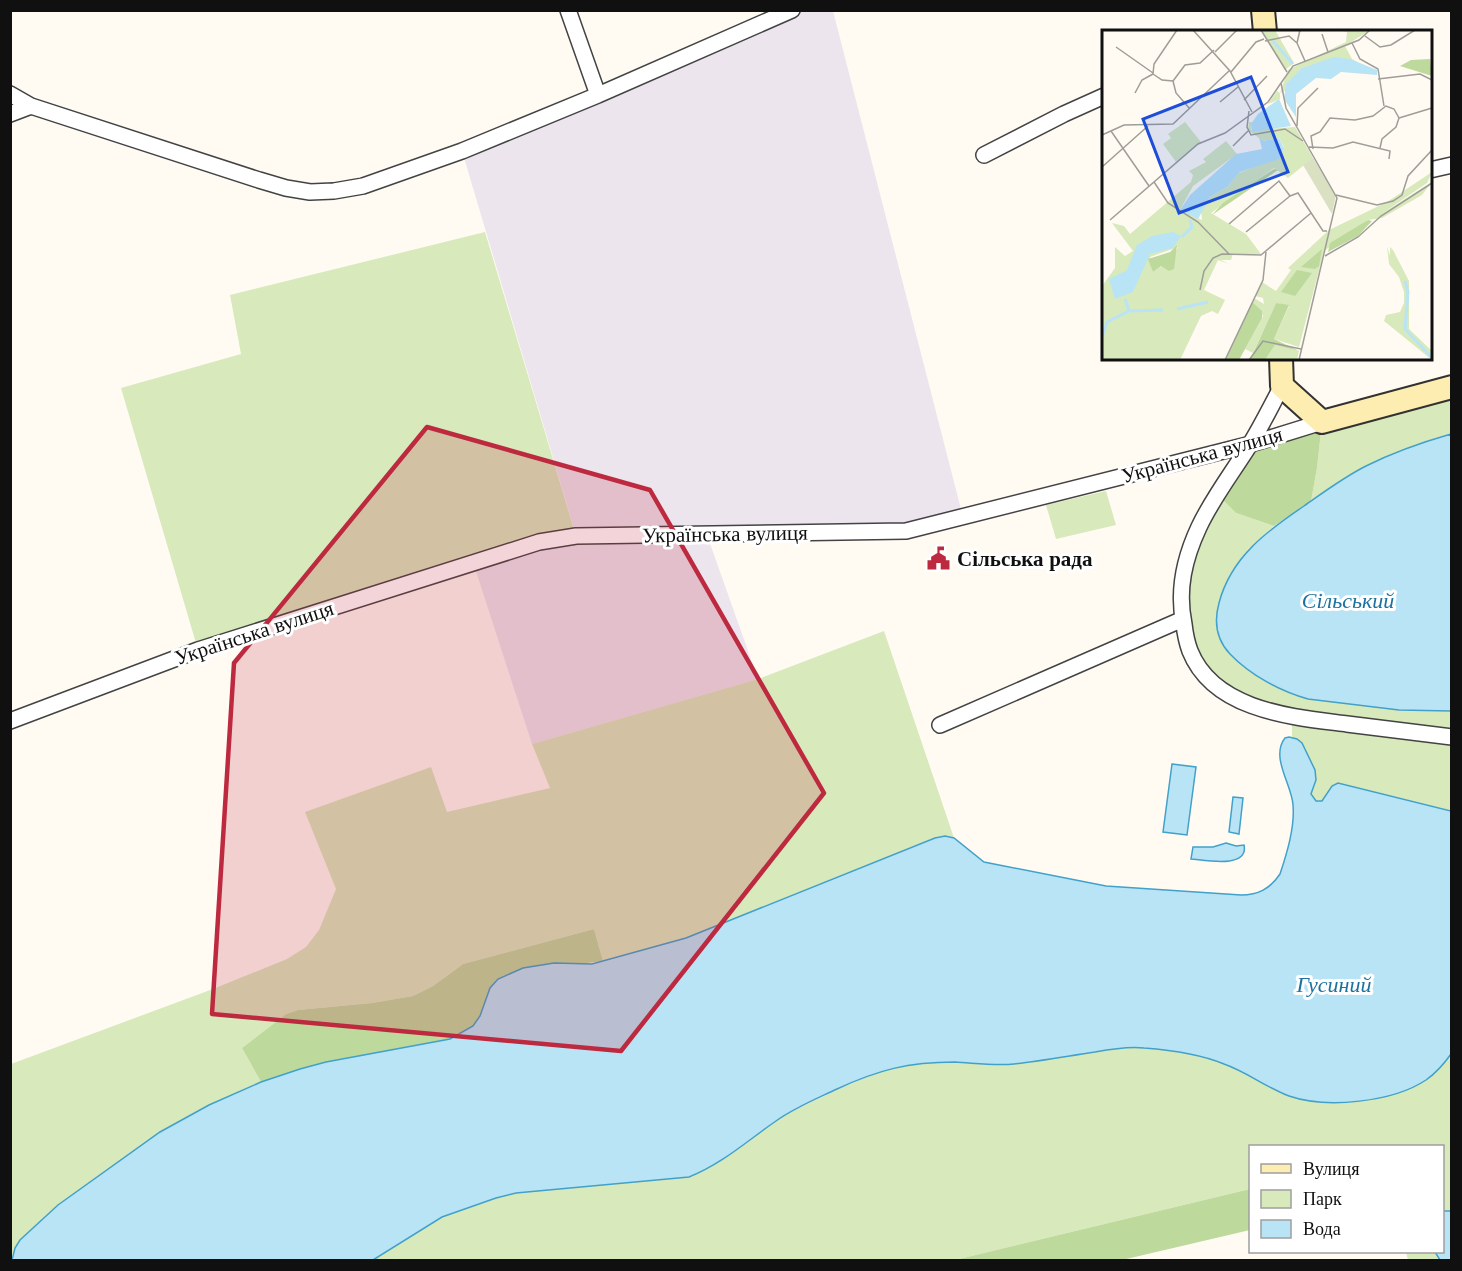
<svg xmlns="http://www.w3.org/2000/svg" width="1462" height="1271" viewBox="0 0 1462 1271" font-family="'Libre Baskerville',serif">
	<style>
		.industrial { fill: #ece5ee }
		.green { fill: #d8e9bc }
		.forest { fill: #bdd99c }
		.water { fill: #b9e4f5; stroke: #41a1ca; stroke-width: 1.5 }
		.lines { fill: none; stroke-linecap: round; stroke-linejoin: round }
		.street-casing { stroke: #434343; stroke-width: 18 }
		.secondary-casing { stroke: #323232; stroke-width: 26 }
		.street { stroke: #fff; stroke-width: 15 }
		.secondary { stroke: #fdedb0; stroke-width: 22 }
		.marked { fill: #bd2a3f; fill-opacity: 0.2; stroke: #bd2a3f; stroke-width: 4.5; stroke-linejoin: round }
		.labels { text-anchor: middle; stroke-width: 6; stroke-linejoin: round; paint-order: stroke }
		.street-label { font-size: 21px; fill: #101010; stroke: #fff }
		.poi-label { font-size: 21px; font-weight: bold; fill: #101010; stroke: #fff; text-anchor: start }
		.water-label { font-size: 22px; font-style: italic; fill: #1b729f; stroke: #fff }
		.inset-river { fill: none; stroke: #b9e4f5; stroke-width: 3 }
		.inset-road { fill: none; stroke: #9f9d98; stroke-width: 1.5 }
		.view { fill: #1d4ed8; fill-opacity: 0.15; stroke: #1d4ed8; stroke-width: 3 }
		.inset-edge { fill: none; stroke: #101010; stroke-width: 3 }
	</style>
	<rect width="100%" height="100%" fill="#fffbf3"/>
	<path class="industrial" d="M792 11H833L963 517 906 531 707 535 758 679 532 744 473 562 576 535 462 151Z"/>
	<path class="green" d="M485 232 576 536 198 650 121 388 241 354 230 295Z
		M1451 387V434C1403 449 1353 472 1311 501L1317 468 1322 422Z
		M1106 491 1116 525 1056 539 1046 505Z
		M1218 495 1236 513 1274 526 1248 549 1230 574 1217 612 1216 626 1244 668 1294 695 1308 699 1399 710 1451 711V811L1338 783 1332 786 1322 801 1313 800 1311 794 1316 775 1297 739 1292 737V717L1249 704 1196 663 1180 594Z
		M884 631 954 838 945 836 686 938 603 961 594 929 463 964 433 986 413 996 372 1003 298 1010 286 1014 242 1048 261 1082 209 1105 160 1132 47 1215 15 1248 11 1260V1064L213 989 287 959 306 947 319 930 336 889 305 812 431 767 447 812 550 788 532 744 758 679Z
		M1125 1047C1156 1046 1210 1056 1238 1069 1261 1080 1281 1095 1305 1100L1440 1068 1451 1054V1211H1443L1442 1146H1250V1189L955 1260H373L442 1217 496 1198 516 1193 689 1177 709 1168 785 1115 836 1090 884 1070 913 1064 954 1062Z
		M1406 1252H1435L1440 1260H1408Z"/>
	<path class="forest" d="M1322 422 1317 468 1311 501 1274 526 1236 513 1218 495 1251 444Z
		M594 929 603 961 580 964 554 963 498 979 490 988 480 1016 473 1026 449 1039 326 1062 261 1082 242 1048 286 1014 298 1010 372 1003 413 996 433 986 463 964Z
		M1250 1189V1230L1122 1260H955Z"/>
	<path class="water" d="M1451 434V711L1399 710 1308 699C1280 691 1250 675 1230 654 1216 639 1214 621 1219 603 1231 557 1267 531 1304 506 1324 492 1344 477 1366 466 1392 453 1423 442 1451 434Z
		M1289 737 1297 739 1302 743 1315 770 1316 780 1311 794 1316 801H1322L1332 786 1338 783 1451 811V1054C1444 1064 1436 1073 1426 1080 1393 1102 1327 1109 1289 1096 1267 1088 1247 1072 1224 1064 1200 1054 1170 1050 1144 1048 1128 1046 1111 1049 1095 1052 1068 1056 1041 1061 1014 1064 995 1066 974 1063 955 1062 908 1062 878 1070 837 1089 816 1099 794 1108 776 1121 747 1141 722 1164 689 1177L516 1193 496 1198 442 1217 373 1260H12L15 1248 20 1240 58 1205 160 1132 209 1105 261 1082 300 1069 326 1062 450 1039 473 1026 480 1016 490 988 498 979 523 968 554 963 592 964 686 938 935 838 945 836 954 838 984 862 1106 886 1241 895C1258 895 1270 889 1280 874 1287 853 1295 827 1293 805 1292 785 1270 757 1285 738Z
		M1172 764 1196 767 1187 835 1163 832Z
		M1233 797 1243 798 1239 834 1229 832Z
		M1226 843 1236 846 1244 845C1249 869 1205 860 1191 859L1193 847H1213Z
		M1443 1211H1451V1260H1440L1435 1252H1442Z"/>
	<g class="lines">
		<defs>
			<path id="street" d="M568 10 598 95
				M10 94 31 106 259 180 286 188 310 192 334 191 363 186 462 151 598 95 792 10
				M10 114 31 106
				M984 155 1064 114 1104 96
				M1430 170 1452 165
				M1282 386C1271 406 1261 427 1249 446 1232 473 1212 499 1199 527 1184 559 1177 590 1184 624 1185 633 1187 643 1190 651 1214 711 1293 717 1347 724 1382 728 1417 733 1452 737
				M10 721 198 650 539 542 576 536 906 531 1251 444 1322 422
				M940 725 1183 619"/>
			<path id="secondary" d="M1263 10 1265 32
				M1281 358 1282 386 1322 422 1452 387"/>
		</defs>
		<use href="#street" class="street-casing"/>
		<use href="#secondary" class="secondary-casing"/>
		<use href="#street" class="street"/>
		<use href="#secondary" class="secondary"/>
	</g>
	<path class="marked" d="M427 427 650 490 824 793 621 1051 212 1014 234 663Z"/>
	<defs>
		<symbol id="civic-bare" viewBox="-9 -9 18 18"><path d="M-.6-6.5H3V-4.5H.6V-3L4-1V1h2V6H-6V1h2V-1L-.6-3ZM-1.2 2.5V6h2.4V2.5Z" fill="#bd2a3f" stroke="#fff" stroke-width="2.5" paint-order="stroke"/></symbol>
	</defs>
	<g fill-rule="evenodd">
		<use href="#civic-bare" x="922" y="542" width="33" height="33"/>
	</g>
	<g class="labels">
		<g class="street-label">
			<text transform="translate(1202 455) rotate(-15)" y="7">Українська вулиця</text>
			<text transform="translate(725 534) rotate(-1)" y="7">Українська вулиця</text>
			<text transform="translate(254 633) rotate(-18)" y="7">Українська вулиця</text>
		</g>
		<g class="poi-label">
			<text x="957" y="566">Сільська рада</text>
		</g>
		<g class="water-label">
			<text x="1348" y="608">Сільський</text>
			<text x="1334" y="992">Гусиний</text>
		</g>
	</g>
	<g transform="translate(1102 30)">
		<rect width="330" height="330" fill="#fffbf3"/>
		<path d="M159 0H173L192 33 183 40ZM234 0H268L243 16 250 29 263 36 249 31 178 63V69L166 74 175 61 178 63 186 40 244 12 245 2ZM83 92 99 112 74 132 61 114 69 108 66 104ZM147 92H150L149 100 193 97 211 128 186 148 172 138 109 183 144 204 159 224H131L129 230H119L127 234 116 230 102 260 123 270 116 284 110 281 99 286 78 330H0V256L13 238V217L23 226 31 221 10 193 22 196 28 204 89 152 91 145 87 141 104 132 101 129 124 111 135 124 91 156 78 180 100 190 99 181 108 167 125 157 137 143 178 127 182 117 177 108 161 111 146 100ZM50 213 51 221 43 230 31 257 28 247ZM76 217 65 239 59 236 51 242 48 227ZM330 142 325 153 278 185 330 152 320 165 280 188 266 190 222 221 197 317 172 309 187 276 174 273 151 323 143 319 161 286 150 272 152 268 162 274 161 268 153 266 160 252 174 261 189 240 186 238 227 200 285 172ZM285 216 288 226V217L291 220 307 251V299L330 321V330L282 291 284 285 298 282 302 273V262L297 247 287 234ZM173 315 197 321 195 330H163Z" fill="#d8e9bc" fill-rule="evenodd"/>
		<path d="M328 29 330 46 298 36 309 30ZM172 139 176 140 110 185 121 173ZM266 190 270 191 256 206 226 222 228 213ZM75 215 72 239 67 241 59 236 51 242 46 229 68 222ZM220 219 217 236 213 239 199 237ZM195 240 210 243 193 266 179 262ZM150 272 160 281V288L137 330H123ZM174 273 187 275 172 309 197 321 173 315 163 330H148Z" fill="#bdd99c"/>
		<path d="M211 128 234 165 230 184 201 135Z" fill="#dae1c3"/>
		<path d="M232 27 248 29 275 40V45L239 42 229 49 214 48 194 64V87L182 69 184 54 200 38ZM177 69 189 96 150 102 149 94 156 84ZM157 107 161 111 177 108 182 118 177 129 138 142 125 157 108 167 96 189 78 180 88 165 134 124 160 119ZM71 202 79 206 71 218 48 224 31 262 13 269 7 249 25 240 35 215 50 206Z" fill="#b9e4f5"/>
		<path class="inset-river" d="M171 11 191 34M80 207 90 197 88 190M303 251 306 262 303 299 330 328M75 279 106 272M27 281 61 280M0 307 5 292 27 281 23 269"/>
		<path class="inset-road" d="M91 0 128 41 150 82M159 0 185 42M198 0 195 13 203 31M220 4 226 22M263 6 278 17 289 15 313 0M163 11 187 6 195 13M250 13 258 29 276 39 282 76M14 17 51 43M113 22 135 0M129 42 154 12 162 9M51 44 60 50 71 51 74 63 88 79M51 44 52 34 75 0M276 49 318 44 330 50M71 51 83 35 98 33 112 20M33 63 40 50 51 44M142 70 165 46M118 72 136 57M147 81 145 97 149 105 183 99 201 111M297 88 330 78M195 96 196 78 216 58M9 101 47 156M0 105 22 95 71 94 128 40M131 116 146 101M207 117 231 118 251 112 288 121 287 129M278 118 280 109 294 97 297 88M211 119 209 106 218 102 228 88 253 90 271 86 284 76 292 79 297 88M0 137 46 96M52 152 66 173 96 192 127 224M234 165 275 175 291 171 300 165 306 146 330 120M8 190 96 114 123 103 166 72 179 53M127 194 177 151 188 166 196 163 221 201H225M144 202 188 166M223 226 256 207 279 186 330 153M98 260 102 241 111 228 120 224 159 225 209 183M123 330 161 250 164 222M147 330 161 311 199 319M197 330 235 168 184 78 179 53 191 36 257 10 268 0"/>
		<path class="view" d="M149 47 186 142 77 183 41 89Z"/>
		<rect width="330" height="330" class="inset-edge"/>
	</g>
	<rect width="1462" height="1271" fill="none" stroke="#101010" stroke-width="24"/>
	<rect x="1249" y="1145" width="195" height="108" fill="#ffffff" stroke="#9f9f9f" stroke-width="1.5"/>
	<rect x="1261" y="1164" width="30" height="9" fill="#fdedb0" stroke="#9f9f9f" stroke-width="1.5"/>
	<text x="1303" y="1175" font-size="18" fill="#101010">Вулиця</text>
	<rect x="1261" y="1190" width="30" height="18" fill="#d8e9bc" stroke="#9f9f9f" stroke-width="1.5"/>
	<text x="1303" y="1205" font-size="18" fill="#101010">Парк</text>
	<rect x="1261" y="1220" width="30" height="18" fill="#b9e4f5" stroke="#9f9f9f" stroke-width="1.5"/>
	<text x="1303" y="1235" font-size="18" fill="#101010">Вода</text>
</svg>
